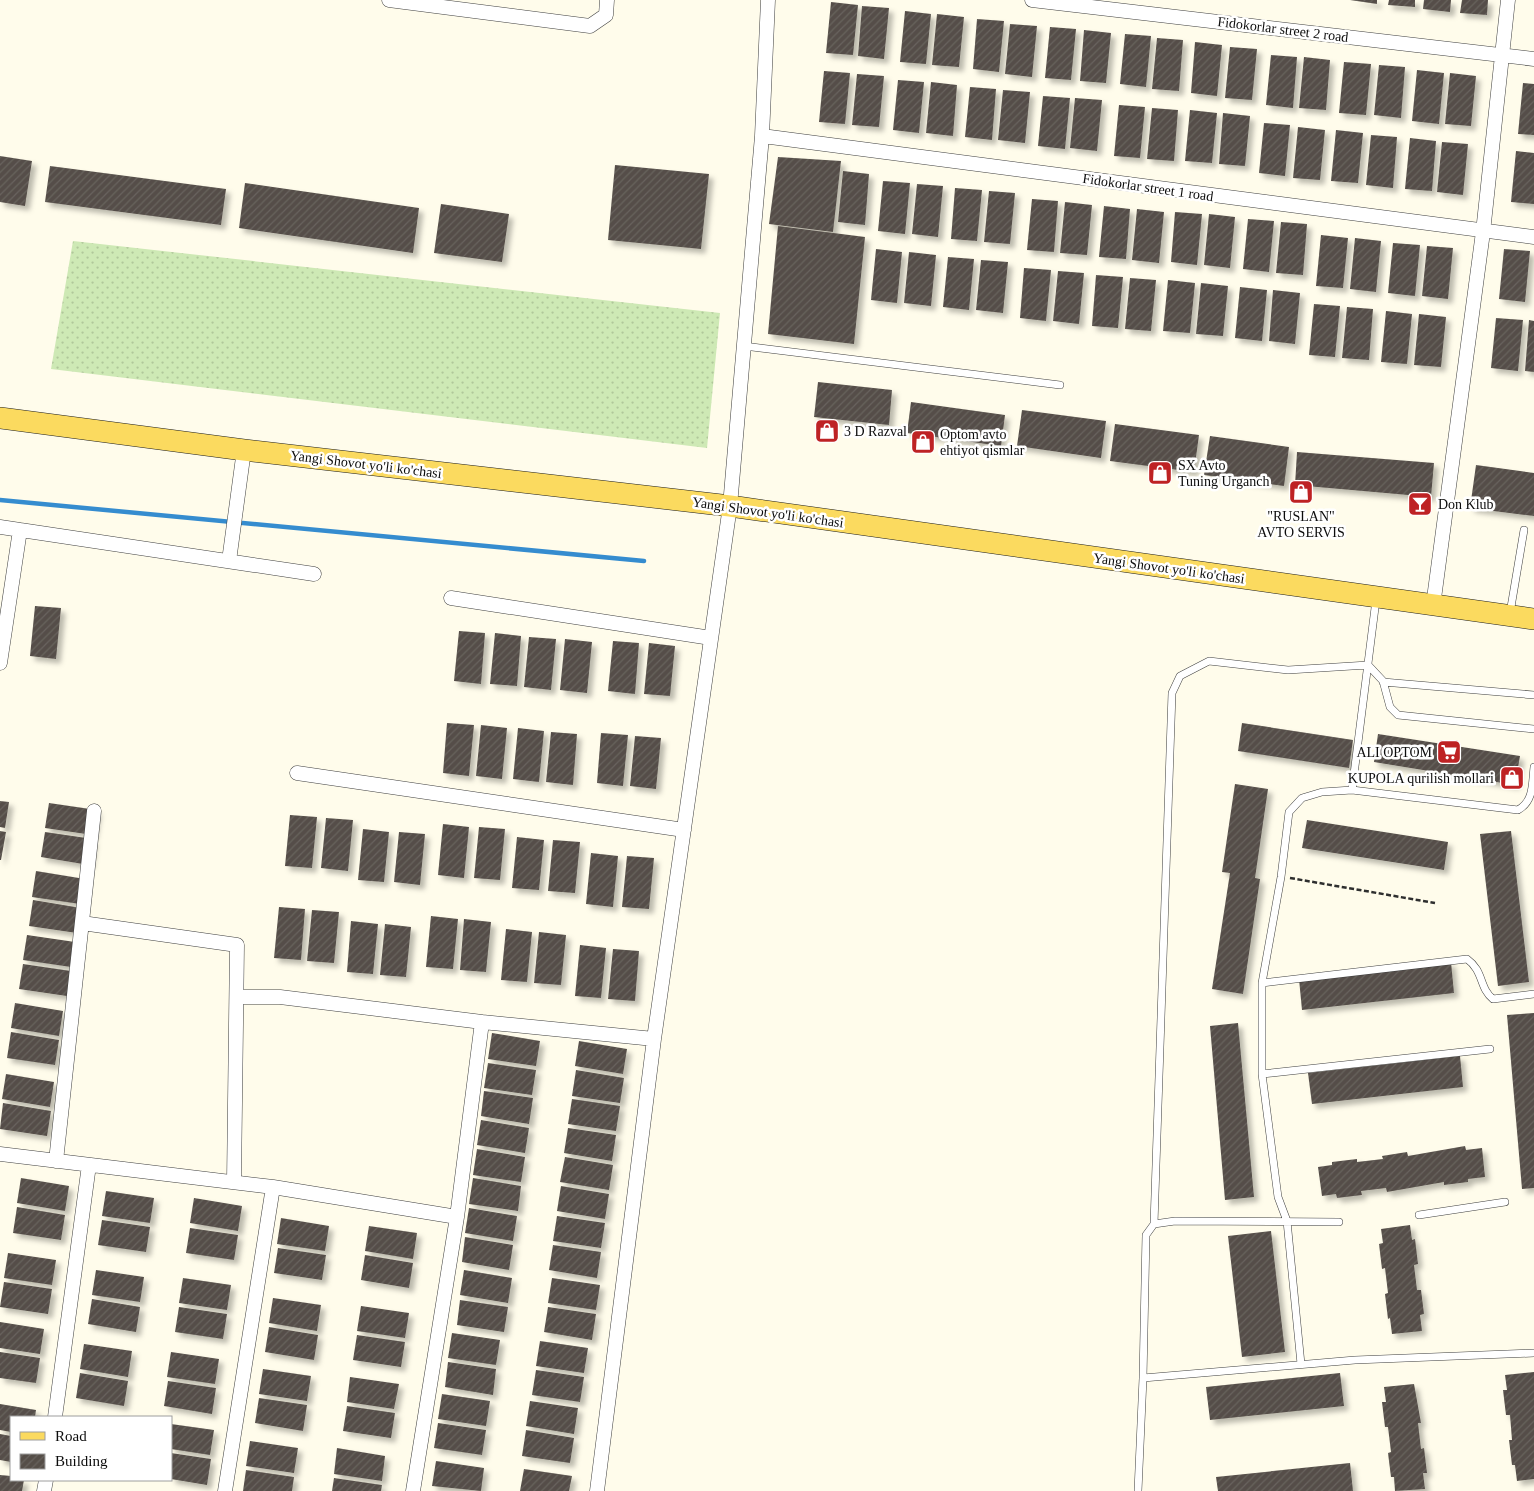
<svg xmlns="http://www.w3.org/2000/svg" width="1534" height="1491" viewBox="0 0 1534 1491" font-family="'Times New Roman',serif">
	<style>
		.grass { fill: url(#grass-dots) }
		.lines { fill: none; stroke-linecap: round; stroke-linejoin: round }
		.stream { stroke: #358ccf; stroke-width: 4.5 }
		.building { fill: url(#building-hatch); filter: url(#shadow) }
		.service-casing { stroke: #3f3f3f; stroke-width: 8 }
		.minor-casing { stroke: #3f3f3f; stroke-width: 15 }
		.primary-casing { stroke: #1d1d1d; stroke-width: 22 }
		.path { stroke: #2e2e2e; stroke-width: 2.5; stroke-dasharray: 5 2.5; stroke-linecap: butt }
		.service { stroke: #fff; stroke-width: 7 }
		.minor { stroke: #fff; stroke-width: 14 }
		.primary { stroke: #fbda5f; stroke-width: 21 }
		.labels { text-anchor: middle; stroke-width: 5; stroke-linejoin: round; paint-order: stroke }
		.street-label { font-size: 14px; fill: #0c0c0c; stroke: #fff }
		.poi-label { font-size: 14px; fill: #0c0c0c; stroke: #fff; text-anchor: start }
	</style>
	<defs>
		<pattern id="grass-dots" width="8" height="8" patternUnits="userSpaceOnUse" patternTransform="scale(1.25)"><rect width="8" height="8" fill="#cee9b5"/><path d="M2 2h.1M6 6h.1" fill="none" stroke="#b0c79a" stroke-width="1.8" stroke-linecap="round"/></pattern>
		<pattern id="building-hatch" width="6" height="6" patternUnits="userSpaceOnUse" patternTransform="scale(1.25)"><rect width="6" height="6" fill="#554e48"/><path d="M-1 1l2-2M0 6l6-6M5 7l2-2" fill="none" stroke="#68635e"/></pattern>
		<filter id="shadow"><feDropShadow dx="4.5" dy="4.5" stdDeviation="2.5" flood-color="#0004"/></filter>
	</defs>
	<rect width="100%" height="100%" fill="#fffceb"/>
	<path class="grass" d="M73 241 720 313 707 448 51 369Z"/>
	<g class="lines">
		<path class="stream" d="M0 500 644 561"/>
	</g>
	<path class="building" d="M1350 0H1377V4Z
		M1389 0H1415V7L1388 5Z
		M1424 0H1451L1450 12 1423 9Z
		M1462 0H1488L1487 15 1460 13Z
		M831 2 858 5 853 55 826 53Z
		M862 6 889 8 884 59 858 56Z
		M905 11 931 14 926 64 900 62Z
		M937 14 964 17 959 67 932 65Z
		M977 19 1004 21 999 72 973 69Z
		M1010 24 1037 26 1032 77 1005 74Z
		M1050 27 1076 29 1071 80 1045 78Z
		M1084 30 1111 33 1106 83 1080 81Z
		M1125 34 1151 36 1146 87 1120 84Z
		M1157 38 1183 40 1179 91 1152 89Z
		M1195 42 1222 45 1217 96 1191 93Z
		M1230 47 1257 49 1252 100 1225 98Z
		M1271 55 1297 57 1293 108 1266 105Z
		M1304 57 1330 60 1326 110 1299 108Z
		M1344 62 1371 64 1366 115 1339 113Z
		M1379 65 1405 67 1401 118 1374 115Z
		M1417 70 1444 73 1439 124 1412 121Z
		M824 71 850 73 845 124 819 122Z
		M1450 73 1476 76 1471 126 1445 124Z
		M857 74 884 76 879 127 852 125Z
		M898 80 924 82 919 133 893 130Z
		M931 82 957 85 953 136 926 133Z
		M1523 83 1534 84V135L1518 134Z
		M970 87 996 89 992 140 965 137Z
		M1003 90 1030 92 1025 143 998 140Z
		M1043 96 1070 98 1065 149 1038 146Z
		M1075 98 1102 100 1097 151 1070 148Z
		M1119 105 1145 107 1140 158 1114 156Z
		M1152 108 1178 110 1174 161 1147 159Z
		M1190 110 1217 113 1212 163 1185 161Z
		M1223 113 1250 116 1245 166 1219 164Z
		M1264 123 1290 125 1285 176 1259 173Z
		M1298 127 1325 130 1320 180 1293 178Z
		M1336 130 1363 133 1358 183 1331 181Z
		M1371 135 1397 137 1393 188 1366 185Z
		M1410 138 1436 141 1432 191 1405 189Z
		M1442 142 1468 144 1463 195 1437 192Z
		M1516 151 1534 153V204L1511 202Z
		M0 156 32 161 25 206 0 202Z
		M778 157 841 161 833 232 769 224Z
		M615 165 709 174 701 249 608 240Z
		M50 166 226 189 221 225 45 202Z
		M843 171 869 174 865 225 838 222Z
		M883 181 910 183 905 234 878 231Z
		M245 183 419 208 413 253 239 228Z
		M917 184 943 186 938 237 912 234Z
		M955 188 982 190 977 241 951 239Z
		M989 191 1015 193 1010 244 984 242Z
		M1032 199 1058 201 1054 252 1027 250Z
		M1065 202 1092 205 1087 255 1060 253Z
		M441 204 509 214 502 262 434 253Z
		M1104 206 1130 209 1126 259 1099 257Z
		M1137 209 1164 212 1159 263 1132 260Z
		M1175 212 1202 214 1197 265 1171 262Z
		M1209 214 1235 217 1230 268 1204 265Z
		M1248 219 1274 221 1269 272 1243 269Z
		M1281 222 1307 224 1303 275 1276 273Z
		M778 226 865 237 854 344 768 334Z
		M1321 235 1348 238 1343 288 1316 286Z
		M1355 238 1381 241 1376 292 1350 289Z
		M1393 243 1420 245 1415 296 1388 293Z
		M1427 246 1453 248 1448 299 1422 296Z
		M876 249 902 252 897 303 871 300Z
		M1504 249 1530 251 1525 302 1499 299Z
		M909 252 936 255 931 306 904 303Z
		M948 257 974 259 969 310 943 307Z
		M981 260 1008 262 1003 313 976 310Z
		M1024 268 1051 270 1046 321 1020 318Z
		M1058 271 1084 273 1079 324 1053 321Z
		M1096 275 1123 277 1118 328 1092 326Z
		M1130 278 1156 280 1151 331 1125 329Z
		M1168 280 1195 283 1190 333 1163 331Z
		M1201 283 1228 286 1223 336 1196 334Z
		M1240 287 1267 290 1262 341 1235 338Z
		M1273 290 1300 293 1295 344 1269 341Z
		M1314 304 1340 306 1335 357 1309 355Z
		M1347 307 1373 309 1369 360 1342 358Z
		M1386 311 1412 314 1407 364 1381 362Z
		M1419 314 1446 317 1441 367 1414 365Z
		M1496 318 1523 320 1518 371 1491 368Z
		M1529 320 1534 321V372L1525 371Z
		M818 382 892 390 889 425 814 417Z
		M911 402 1005 415 1001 446 907 433Z
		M1022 410 1106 421 1101 458 1017 446Z
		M1115 424 1199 435 1194 472 1110 461Z
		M1210 436 1289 447 1284 486 1204 475Z
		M1297 452 1434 463 1431 497 1295 485Z
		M1476 465 1534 473V516L1470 508Z
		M35 606 61 608 56 659 30 656Z
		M459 631 485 633 481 684 454 681Z
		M495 633 521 636 517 686 490 684Z
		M529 637 556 639 551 690 524 687Z
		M565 639 592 642 587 693 560 690Z
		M613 641 639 643 635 694 608 691Z
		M649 643 675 646 670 696 644 694Z
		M447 723 474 725 469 776 443 773Z
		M1242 723 1353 740 1349 768 1238 751Z
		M481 725 507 728 502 779 476 776Z
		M518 728 544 731 539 782 513 779Z
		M551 732 577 734 573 785 546 782Z
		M601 733 628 735 623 786 597 783Z
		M1378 734 1520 756 1515 785 1374 762Z
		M635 736 661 738 656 789 630 786Z
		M1235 784 1268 789 1255 878 1260 879 1243 994 1212 989 1230 873 1222 872Z
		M0 801 9 802 5 828 0 827Z
		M49 803 97 810 93 835 45 828Z
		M290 815 317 817 312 868 285 866Z
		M326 818 353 820 348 871 321 868Z
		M1307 820 1448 842 1444 870 1302 848Z
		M443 824 469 827 464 878 438 875Z
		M479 827 505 829 500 880 474 878Z
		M363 829 389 832 384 882 358 880Z
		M0 831 6 832 1 860H0Z
		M1511 831 1529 982 1498 986 1480 834Z
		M45 832 93 839 89 865 41 857Z
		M399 832 425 834 420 885 394 882Z
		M517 837 544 840 539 890 512 888Z
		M553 840 580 842 575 893 548 891Z
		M591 853 618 856 613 907 586 904Z
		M627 856 654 858 649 909 622 907Z
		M36 871 85 879 80 904 32 897Z
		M33 900 81 908 77 933 29 926Z
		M279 907 305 909 301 960 274 958Z
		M312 910 339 912 334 963 307 961Z
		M431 916 458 919 453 969 426 967Z
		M464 919 491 922 486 972 460 970Z
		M351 921 378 924 373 974 347 972Z
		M385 924 411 927 406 977 380 975Z
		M506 929 532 932 527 982 501 980Z
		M539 932 566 935 561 985 534 983Z
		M27 935 75 942 71 967 23 960Z
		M580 945 606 948 601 998 575 996Z
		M613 949 639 951 635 1001 608 999Z
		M1451 962 1454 993 1302 1010 1299 979Z
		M23 964 71 971 67 996 19 989Z
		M15 1003 63 1011 59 1036 11 1028Z
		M1534 1013V1188L1522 1189 1507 1015Z
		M1238 1023 1254 1197 1225 1200 1210 1026Z
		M11 1032 59 1040 55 1065 7 1058Z
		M492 1033 540 1041 536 1066 488 1059Z
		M579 1041 627 1049 623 1074 575 1066Z
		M1460 1056 1463 1087 1312 1104 1308 1073Z
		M488 1063 536 1070 532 1095 484 1088Z
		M576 1070 624 1078 620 1103 572 1096Z
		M6 1074 54 1082 50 1107 2 1099Z
		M484 1091 533 1098 529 1124 481 1116Z
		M572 1099 620 1106 616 1131 568 1124Z
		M3 1103 51 1111 47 1136 0 1129Z
		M481 1120 529 1128 525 1153 477 1145Z
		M568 1128 616 1135 612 1161 564 1153Z
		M1465 1146 1466 1150 1482 1148 1485 1177 1468 1179V1182L1444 1185V1182L1387 1192 1386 1188 1361 1191 1362 1195 1337 1198 1336 1194 1322 1196 1318 1167 1332 1165V1162L1357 1159V1162L1383 1159 1382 1156 1407 1152 1408 1156Z
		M477 1149 525 1157 521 1182 473 1175Z
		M565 1157 613 1165 609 1190 560 1182Z
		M21 1178 69 1186 65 1211 17 1203Z
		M473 1178 521 1186 518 1211 469 1204Z
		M561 1186 609 1194 605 1219 557 1211Z
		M106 1191 154 1198 150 1223 102 1216Z
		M194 1198 242 1206 238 1231 190 1223Z
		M17 1207 65 1215 61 1240 13 1233Z
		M469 1208 517 1216 513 1241 465 1233Z
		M557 1216 605 1223 601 1248 553 1241Z
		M281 1218 329 1226 325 1251 277 1244Z
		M102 1220 150 1227 146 1252 98 1245Z
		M1410 1225 1412 1240 1415 1239 1418 1264 1414 1265 1417 1290H1421L1424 1314 1420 1315 1422 1331 1392 1334 1390 1318 1388 1319 1385 1294 1388 1293 1385 1268 1382 1269 1379 1244 1383 1243 1381 1229Z
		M369 1226 417 1233 413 1259 365 1251Z
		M190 1228 238 1235 234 1260 186 1253Z
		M1271 1231 1285 1352 1242 1357 1228 1236Z
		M465 1237 513 1245 509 1270 462 1262Z
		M553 1245 601 1252 597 1278 549 1270Z
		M278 1248 326 1255 322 1280 274 1273Z
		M8 1253 56 1260 52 1285 4 1278Z
		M365 1255 413 1263 409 1288 361 1280Z
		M96 1270 144 1277 140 1302 92 1295Z
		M464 1270 512 1278 508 1303 460 1295Z
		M183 1278 231 1285 227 1310 179 1303Z
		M552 1278 600 1285 596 1310 548 1303Z
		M4 1282 52 1289 48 1314 0 1307Z
		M273 1298 321 1305 317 1331 269 1323Z
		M92 1299 140 1307 136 1332 88 1324Z
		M460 1300 508 1307 504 1332 457 1325Z
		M361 1306 409 1313 405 1338 357 1331Z
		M179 1307 227 1314 223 1339 175 1332Z
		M548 1307 596 1314 592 1340 544 1332Z
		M0 1322 44 1329 40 1354 0 1348Z
		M269 1327 318 1335 314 1360 265 1352Z
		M452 1333 500 1340 496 1365 448 1358Z
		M357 1335 405 1342 401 1367 353 1360Z
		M540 1341 588 1348 584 1373 536 1366Z
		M84 1344 132 1351 128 1377 80 1369Z
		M0 1352 40 1358 36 1383 0 1378Z
		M171 1352 219 1359 215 1384 167 1377Z
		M448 1362 496 1369 493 1395 445 1387Z
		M263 1369 311 1376 307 1401 259 1394Z
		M536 1370 584 1377 580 1402 532 1395Z
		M1534 1372V1479L1517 1481 1515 1465H1512L1509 1440H1512L1510 1415H1506L1503 1390H1507L1505 1375Z
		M80 1373 128 1381 124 1406 76 1398Z
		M1340 1373 1344 1406 1210 1420 1206 1387Z
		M350 1377 399 1384 394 1409 347 1402Z
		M168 1381 216 1388 212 1414 164 1406Z
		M1414 1384 1421 1423H1418L1421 1449 1424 1448 1427 1473H1423L1425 1489 1395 1491 1394 1477H1391L1388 1453 1391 1452 1388 1427H1385L1382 1402H1386L1384 1387Z
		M442 1394 490 1401 486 1426 438 1419Z
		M259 1398 307 1405 303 1431 255 1423Z
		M530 1401 578 1408 574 1434 526 1426Z
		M0 1404 36 1410 35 1417H11V1432L0 1430Z
		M347 1406 395 1413 391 1438 343 1431Z
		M438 1423 486 1430 482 1455 434 1448Z
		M171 1424 214 1430 210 1455 171 1449Z
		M526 1430 574 1438 570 1463 522 1456Z
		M0 1434 11 1436V1462L0 1460Z
		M250 1441 298 1448 294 1473 246 1466Z
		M337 1448 385 1456 382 1481 334 1474Z
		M171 1453 211 1459 207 1485 171 1479Z
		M436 1461 484 1468 481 1491 432 1486Z
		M1350 1463 1353 1491H1218L1216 1477Z
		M524 1469 572 1476 569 1491H520Z
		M246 1470 294 1477 292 1491H243Z
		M0 1475 11 1476V1480H24L22 1491H0Z
		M334 1478 382 1485 381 1491H332Z"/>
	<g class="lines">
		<defs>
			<path id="service" d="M744 346 1060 385
				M1510 613 1524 530
				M1383 682 1534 695
				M1352 790 1518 810C1534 801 1532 784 1534 767
				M1262 983 1467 959C1484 971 1479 988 1493 999L1534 994
				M1262 1074 1490 1049
				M1419 1215 1505 1202
				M1339 1222 1175 1221 1154 1224 1146 1235 1143 1378 1355 1360 1534 1353
				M1154 1224 1172 693 1180 676 1209 661 1288 670 1368 665 1383 681 1390 707 1398 715 1534 729
				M1301 1364 1287 1221 1278 1197 1262 1074V983L1281 877 1289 812 1302 798 1322 792 1352 790 1376 600
				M1138 1491 1143 1378"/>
			<path id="minor" d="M389 0 590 26 606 15 607 0
				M1032 0 1534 59
				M762 136 1534 237
				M0 527 314 574
				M229 561 244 450
				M451 598 711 638
				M1433 606 1483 232 1508 0
				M0 663 20 530
				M297 773 684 830
				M82 923 237 945 234 1182
				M237 997H280L482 1022 654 1039
				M0 1154 273 1187 457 1217
				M56 1161 94 811
				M55 1417 89 1165
				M44 1491 46 1480
				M225 1491 273 1187
				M413 1491 457 1217 482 1022
				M597 1491 654 1039 730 506 762 136 768 0"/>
			<path id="primary" d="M0 418 244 450 730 506 1534 619"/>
		</defs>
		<use href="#service" class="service-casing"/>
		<use href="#minor" class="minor-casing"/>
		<use href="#primary" class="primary-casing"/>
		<path class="path" d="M1290 878 1435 903"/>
		<use href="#service" class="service"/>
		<use href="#minor" class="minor"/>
		<use href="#primary" class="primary"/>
	</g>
	<defs>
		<symbol id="shop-square" viewBox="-11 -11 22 22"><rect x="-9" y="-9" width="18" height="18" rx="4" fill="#be2224" stroke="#fff"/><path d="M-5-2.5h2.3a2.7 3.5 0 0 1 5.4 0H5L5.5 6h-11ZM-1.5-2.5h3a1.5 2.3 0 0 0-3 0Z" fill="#fff"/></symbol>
		<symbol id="bar-square" viewBox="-11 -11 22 22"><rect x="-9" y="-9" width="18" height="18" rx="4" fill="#be2224" stroke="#fff"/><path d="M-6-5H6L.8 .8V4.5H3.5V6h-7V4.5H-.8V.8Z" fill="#fff"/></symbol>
		<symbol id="supermarket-square" viewBox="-11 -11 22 22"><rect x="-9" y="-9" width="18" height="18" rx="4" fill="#be2224" stroke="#fff"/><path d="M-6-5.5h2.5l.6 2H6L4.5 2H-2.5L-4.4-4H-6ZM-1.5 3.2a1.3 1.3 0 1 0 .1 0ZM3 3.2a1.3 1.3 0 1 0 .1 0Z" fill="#fff"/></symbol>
	</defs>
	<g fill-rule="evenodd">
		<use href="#shop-square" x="813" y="417" width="28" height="28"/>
		<use href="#shop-square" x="909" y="428" width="28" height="28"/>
		<use href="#shop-square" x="1146" y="459" width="28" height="28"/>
		<use href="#shop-square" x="1287" y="478" width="28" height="28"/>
		<use href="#bar-square" x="1406" y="490" width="28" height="28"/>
		<use href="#supermarket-square" x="1435" y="738" width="28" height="28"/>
		<use href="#shop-square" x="1498" y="764" width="28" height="28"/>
	</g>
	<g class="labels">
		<g class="street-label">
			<text transform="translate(1283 29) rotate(7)" y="5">Fidokorlar street 2 road</text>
			<text transform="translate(1148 187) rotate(8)" y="5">Fidokorlar street 1 road</text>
			<text transform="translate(366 464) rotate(7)" y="5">Yangi Shovot yo'li ko'chasi</text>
			<text transform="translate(768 512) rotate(8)" y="5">Yangi Shovot yo'li ko'chasi</text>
			<text transform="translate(1169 568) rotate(8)" y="5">Yangi Shovot yo'li ko'chasi</text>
		</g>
		<g class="poi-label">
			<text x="844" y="436">3 D Razval</text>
			<text x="940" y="439">Optom avto<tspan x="940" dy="16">ehtiyot qismlar</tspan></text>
			<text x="1178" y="470">SX Avto<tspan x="1178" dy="16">Tuning Urganch</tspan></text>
			<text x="1438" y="509">Don Klub</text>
			<text x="1301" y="521" text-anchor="middle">"RUSLAN"<tspan x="1301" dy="16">AVTO SERVIS</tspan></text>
			<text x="1432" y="757" text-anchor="end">ALI OPTOM</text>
			<text x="1494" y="783" text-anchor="end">KUPOLA qurilish mollari</text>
		</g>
	</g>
	<rect x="10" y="1416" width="162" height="65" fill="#ffffff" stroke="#9e9e9e"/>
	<rect x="20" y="1432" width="25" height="8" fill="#fbda5f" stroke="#9e9e9e"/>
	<text x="55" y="1441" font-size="15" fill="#0c0c0c">Road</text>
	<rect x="20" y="1454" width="25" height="15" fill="url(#building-hatch)" stroke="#9e9e9e"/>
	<text x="55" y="1466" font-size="15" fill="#0c0c0c">Building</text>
</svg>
